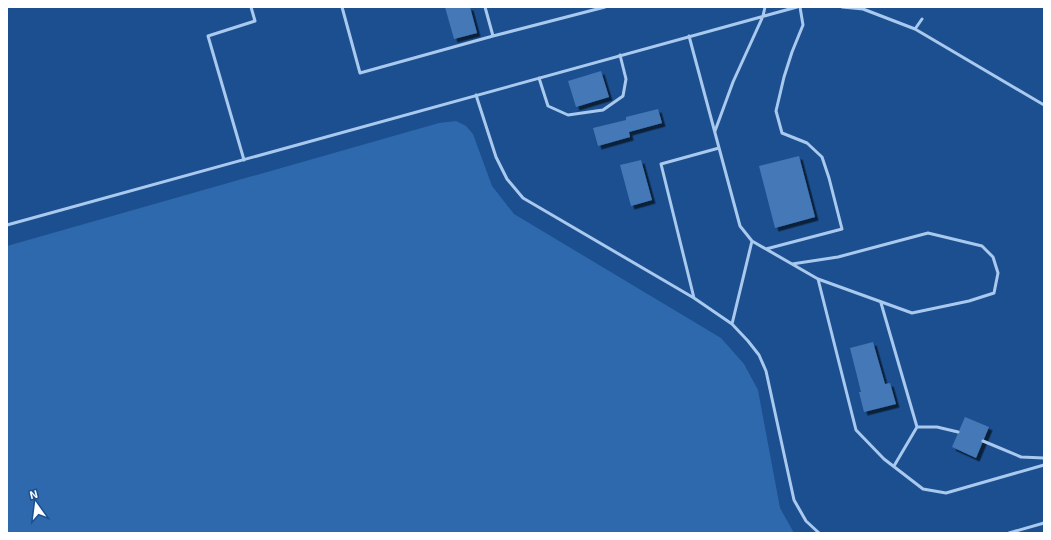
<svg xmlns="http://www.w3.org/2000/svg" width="1051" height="540" viewBox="0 0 1051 540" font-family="'Exo 2',sans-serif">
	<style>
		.grass { fill: #2e69ad }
		.building { fill: #4478b7; filter: url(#shadow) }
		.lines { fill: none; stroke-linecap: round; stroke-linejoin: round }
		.service { stroke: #a9c9ee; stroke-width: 3 }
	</style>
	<defs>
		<filter id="shadow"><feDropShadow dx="3.5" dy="3.5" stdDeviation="0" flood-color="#0009"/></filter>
	</defs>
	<rect width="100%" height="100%" fill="#1b4f8f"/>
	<path class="grass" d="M456 121 466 126 473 134 492 186 514 214 721 338 744 364 758 390 780 508 794 533H7V246L439 123Z"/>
	<path class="building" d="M445 7H470L477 33 454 39Z
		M601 71 609 97 576 107 568 81Z
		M658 109 662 123 629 132 630 137 598 146 593 128 626 120V117Z
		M799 156 815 217 775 228 759 166Z
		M641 160 652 200 631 206 620 165Z
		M873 342 885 384 890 383 896 404 864 412 859 392H861L850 348Z
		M965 417 989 427 976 458 952 447Z"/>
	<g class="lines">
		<path class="service" d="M342 7 360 73 493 36 605 7
			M485 7 493 36
			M842 7 863 9 915 29 1044 105
			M915 29 922 19
			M689 36 740 226 752 241 818 279 912 313 969 301 994 293 998 273 993 257 982 246 928 233 838 257 792 264
			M539 78 548 106 568 115 603 110 623 96 626 79 620 55
			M476 95 496 157 507 179 523 198 694 298 732 324 748 341 759 355 766 371 794 500 806 521 819 533
			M715 131 733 82 763 16 765 7
			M244 160 208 36 255 21 251 7
			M7 225 797 7
			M766 249 842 229 829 178 822 157 807 143 782 133 776 111 784 77 792 52 803 25 800 7
			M818 279 856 430 884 459 923 489 946 493 1044 465
			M694 298 661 164 719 148
			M881 303 917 427H937L958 432
			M732 324 752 241
			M983 441 1021 457 1044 458
			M894 466 917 427
			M1009 533 1044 523"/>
	</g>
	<rect width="1051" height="540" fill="none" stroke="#ffffff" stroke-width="16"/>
	<g transform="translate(36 504) rotate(346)" stroke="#1b4f8f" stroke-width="3" paint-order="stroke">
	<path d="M0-3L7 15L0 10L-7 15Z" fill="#ffffff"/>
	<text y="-6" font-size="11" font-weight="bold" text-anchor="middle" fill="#ffffff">N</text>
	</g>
</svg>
